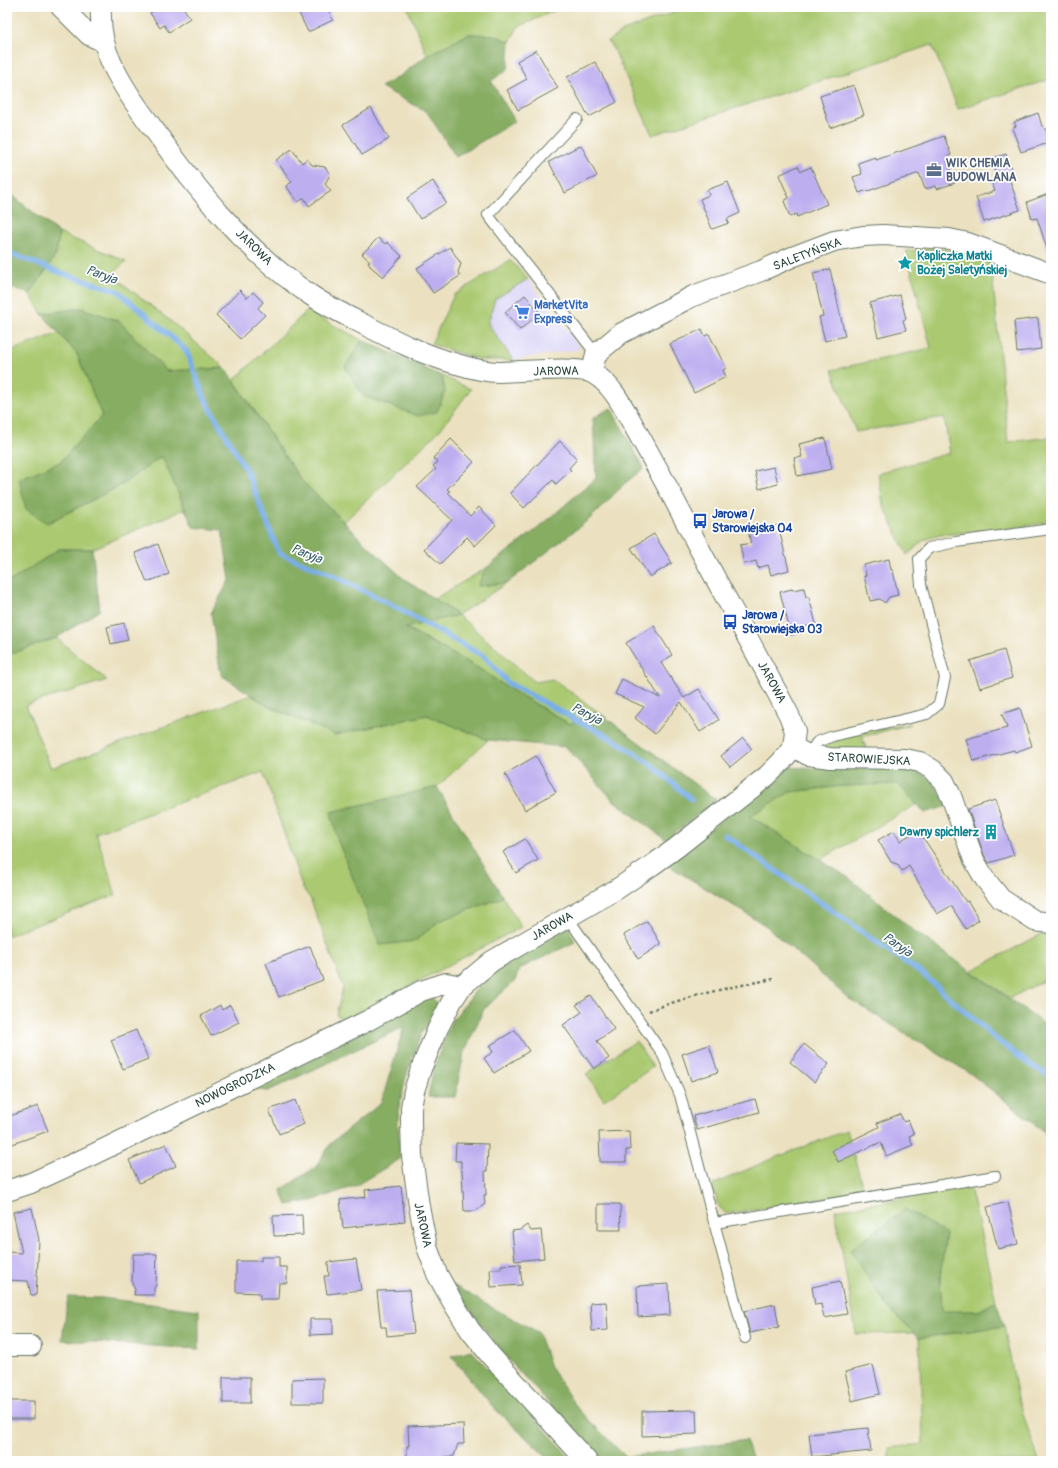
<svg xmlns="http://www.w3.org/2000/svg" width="1058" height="1468" viewBox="0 0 1058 1468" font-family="Pangolin,sans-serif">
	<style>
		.built { fill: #dbd6f7 }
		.green { fill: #aac971; stroke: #648352 }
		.forest { fill: #87ad63; stroke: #53754c }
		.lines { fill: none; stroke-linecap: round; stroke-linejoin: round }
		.stream { stroke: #79aee7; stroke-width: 5.5 }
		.building { fill: #bdaef0 }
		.lane-casing { stroke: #667665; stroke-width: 12 }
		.street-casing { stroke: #667665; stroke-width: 22 }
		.path { stroke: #667665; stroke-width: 2.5; stroke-dasharray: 3 3; stroke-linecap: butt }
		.lane { stroke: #fff; stroke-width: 10 }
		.street { stroke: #fff; stroke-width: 20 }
		.labels { text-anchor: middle; stroke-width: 3.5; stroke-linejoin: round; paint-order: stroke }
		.service-label { font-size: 12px; font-weight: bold; fill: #4e5e75; stroke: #fff; text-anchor: start }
		.street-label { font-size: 12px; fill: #1f3d34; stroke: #fff }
		.culture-label { font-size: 12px; font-weight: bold; fill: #0d838f; stroke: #fff; text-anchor: start }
		.shop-label { font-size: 12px; font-weight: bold; fill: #366cbe; stroke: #fff; text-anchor: start }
		.transit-label { font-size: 12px; font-weight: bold; fill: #164399; stroke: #fff; text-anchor: start }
		.water-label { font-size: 13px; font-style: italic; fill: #3a5f6a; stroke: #fff }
	</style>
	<rect width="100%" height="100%" fill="#fff"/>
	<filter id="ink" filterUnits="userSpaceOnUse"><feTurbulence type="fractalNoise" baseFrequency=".025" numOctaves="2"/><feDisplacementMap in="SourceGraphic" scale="8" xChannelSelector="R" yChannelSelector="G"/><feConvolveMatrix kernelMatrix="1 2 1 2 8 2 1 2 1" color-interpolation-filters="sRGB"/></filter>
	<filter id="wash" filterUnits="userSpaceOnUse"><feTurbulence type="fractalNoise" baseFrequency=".012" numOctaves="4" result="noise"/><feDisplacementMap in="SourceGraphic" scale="16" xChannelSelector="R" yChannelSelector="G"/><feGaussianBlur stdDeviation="0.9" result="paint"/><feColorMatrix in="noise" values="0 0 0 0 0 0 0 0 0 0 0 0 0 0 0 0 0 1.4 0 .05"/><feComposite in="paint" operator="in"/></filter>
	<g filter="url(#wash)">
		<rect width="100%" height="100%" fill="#ebe1c0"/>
		<path class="built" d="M528 279 581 349 513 360 488 323 495 299Z"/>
		<path class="green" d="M407 7H563L518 27 510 42 494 35 469 34 427 55Z
			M688 7H1051V79L958 109 932 45 652 135 615 52 608 41 623 31Z
			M59 233 126 261 112 275 173 323 225 368 166 371 119 321 81 308 42 314 30 294 56 255Z
			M935 248 991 261 1008 442 1051 437V522L1012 528 940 535 924 540 907 555 883 504 878 473 950 453 944 417 856 432 832 370 931 348 906 251Z
			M510 260 528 279 495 299 488 323 513 360H481L431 344 454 295Z
			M307 311 362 340 345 367 445 392 442 376 471 389 439 431 344 522 301 480 234 380Z
			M59 333 77 354 102 416 60 462 19 479 48 523 123 484 162 456 185 509 92 549H59L14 579 7 582V352Z
			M485 569 478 586 507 583 458 615 535 682 553 679 597 711 570 724 508 688 478 668 405 627 457 615 434 599Z
			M56 638 107 680 26 705 51 768 251 695 270 707 335 735 427 715 488 740 437 787 331 812 338 841 380 945 415 941 439 921 503 897 521 927 345 1020 336 1015 343 987 310 898 303 889 263 772 96 833 116 895 110 897 7 936V655Z
			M911 724 862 737 867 751 819 749C836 733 888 728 911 724Z
			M898 783 917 804 820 860 750 816 790 792 843 786Z
			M1051 929V977L1010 998 971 971Z
			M636 1041 653 1067 604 1100 586 1074Z
			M847 1130 864 1192 726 1214 719 1207 712 1185 762 1163Z
			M970 1187 996 1301 979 1311 942 1312 940 1278 945 1234 888 1308 915 1333 856 1334 835 1210Z
			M1004 1326 1019 1402 1039 1461H889V1448L923 1444 919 1338Z"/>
		<path class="forest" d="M469 34 494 35 510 42 508 69 491 81 515 121 456 157 427 112 381 87 400 76 427 55Z
			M7 191 59 233 56 255 30 294 7 287Z
			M81 308 119 321 166 371 225 368 301 480 366 544 403 578 458 615 405 628 478 668 508 688 569 724 597 711 716 800 666 840 613 800 566 747 488 740 427 715 335 735 270 707 221 675 211 613 230 579 222 530 193 527 162 456 123 484 47 523 26 509 19 479 60 462 102 416 77 354 42 314Z
			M362 340 442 376 445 392 437 412 418 416 363 396 345 367Z
			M611 408 644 468 624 484 592 517 507 583 478 586 485 569 541 526 596 478 593 418Z
			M59 549H92L100 610 56 638 7 655V582L14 579Z
			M788 767 818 769 909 767 931 779 948 806 925 813 898 784 843 786 790 792 750 816 849 878 909 927 1051 1029V1137L971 1074 848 998 765 925 666 864Z
			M437 787 503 897 439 921 415 941 380 945 338 841 331 812Z
			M568 927 575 942 519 969 515 981 484 1009 464 1053 455 1097H428L434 1067 451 1022 484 980 511 958Z
			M430 995 439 1006 421 1034 407 1073 398 1111 400 1159 355 1186 311 1201 287 1205 281 1190 316 1167 331 1143 381 1103 404 1027 268 1091 245 1089 302 1064Z
			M905 1209 946 1234 940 1278 942 1311H979L996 1301 1004 1326 919 1338 888 1308 850 1250Z
			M450 1283 489 1306 538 1332 550 1367 577 1408 626 1457 746 1440 753 1461H602L506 1357Z
			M68 1297 102 1298 199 1310V1349L62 1340Z
			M471 1350 574 1461H551L495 1409 451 1356Z"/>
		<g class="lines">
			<path class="stream" d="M7 252 61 273 118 291 186 350 205 399 247 472 279 553 326 572 390 604 485 657 508 683 616 741 653 766 691 799
				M725 835 925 976 996 1039 1029 1064 1051 1077"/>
		</g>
		<g id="blocks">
			<path class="building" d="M159 7H183L190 18 169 32 164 25 160 28 150 13Z
				M296 7H327L333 20 308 32Z
				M536 50 558 88 518 110 507 90 527 79 517 61Z
				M595 62 617 102 589 117 567 77Z
				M854 85 864 115 830 128 820 96Z
				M371 108 389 139 362 155 343 125Z
				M1038 113 1042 126 1046 130 1051 142 1021 152 1012 128 1016 126 1014 122Z
				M944 136 951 155 948 156 950 160 947 161 955 183 937 189 936 186 925 189 919 173 868 191V190L859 193 853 177 862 174 858 163 875 157 876 160Z
				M581 145 597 176 565 193 549 162Z
				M292 149 302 163 307 159 312 165 325 167 330 174 325 184 331 191 309 206 304 198 298 202 286 186 292 182 276 160Z
				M1006 154 1013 174 1008 175 1020 210 984 222 976 197 995 191 991 181 998 179 991 159Z
				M798 166 801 171 811 167 827 204 797 217 796 214 790 217 784 201 789 198 779 175Z
				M433 181 446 203 420 219 407 198Z
				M728 182 740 213 727 219 729 223 712 229 700 199 709 195 707 190Z
				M1051 193V251L1048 252 1037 218 1032 219 1027 202Z
				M378 238 385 244 387 242 402 256 383 277 370 266 368 262 370 261 362 254Z
				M450 247 461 264 458 272 460 276 433 293 417 268Z
				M830 269 845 336 825 341 819 317 823 316 813 273Z
				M240 290 247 298 253 292 263 302 258 308 265 315 240 339 216 315Z
				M525 295 540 313 520 330 505 312Z
				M900 295 906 319 903 320 906 330 878 337 870 303Z
				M1038 318 1041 349 1017 352 1014 321Z
				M702 329 705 336 709 334 726 368 723 370 726 377 694 393 670 344Z
				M825 438 832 469 797 476 794 458 802 457 799 444Z
				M451 439 474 462 447 489 450 491 448 492 470 516 479 507 496 525 475 546 467 537 440 564 424 549 452 520 417 487 436 469 433 466 438 462 433 458Z
				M560 441 577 459 569 468 571 470 556 484 553 480 524 508 510 493Z
				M774 467 778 484 759 489 755 471Z
				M772 525V527L778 525 789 570 771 575 768 565 758 568 756 561 744 564 740 545 751 543 748 531Z
				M654 534 672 563 650 577 631 548Z
				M158 544 169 574 147 582 135 553Z
				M889 559 891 570H893L898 595 889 597 885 603 880 599 870 601 864 576H866L864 565Z
				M804 588 806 597H809L816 624 804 627 805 632 791 635 780 592 792 589V590Z
				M124 623 128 640 111 644 107 627Z
				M654 626 672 655 661 663 684 698 699 689 719 720 700 732 681 702 655 734 635 718 644 707 615 694 622 679 660 698 626 643Z
				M1004 650 1012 678 980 688 970 661Z
				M1020 708 1032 746 1015 752 1014 750 973 761 966 739 1007 728 1002 714Z
				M743 738 752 749 730 767 721 756Z
				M536 756 556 792 525 810 505 774Z
				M995 800 1014 855 989 863 984 855 968 809Z
				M918 830 966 902 968 901 979 920 966 929 951 906 937 914 909 866 902 871 897 864 891 862 878 840 894 831 900 841Z
				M525 839 538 860 516 873 503 852Z
				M647 921 661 944 638 959 624 935Z
				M310 946 323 980 279 997 266 963Z
				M591 996 614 1029 597 1041 609 1058 594 1069 563 1025 582 1012 576 1005Z
				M220 1005 222 1010 230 1005 239 1022 211 1036 201 1016Z
				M136 1030 148 1059 123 1069 111 1040Z
				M515 1030 529 1051 494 1073 484 1058 493 1052 489 1046Z
				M804 1044 829 1064 814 1082 790 1062Z
				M709 1045 718 1072 691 1081 682 1054Z
				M755 1099 759 1112 697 1130 693 1116Z
				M295 1100 304 1124 279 1134 269 1110Z
				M38 1106 48 1131 7 1146V1117Z
				M900 1114 904 1122 908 1120 914 1134 909 1136 913 1145 886 1156 881 1142 838 1162 832 1150 879 1127 877 1123Z
				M629 1131 630 1150H626V1162H600L599 1132Z
				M456 1143 488 1144 487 1171H485L486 1195H484L485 1204 475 1211H464L462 1170H461V1161H455Z
				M166 1144 176 1166 139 1183 129 1160Z
				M401 1186 405 1221 343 1228 340 1200 366 1197 365 1190Z
				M1008 1202 1018 1244 998 1249 987 1207Z
				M598 1204H620L621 1230H598Z
				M32 1208 39 1240 36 1295H31L28 1281 7 1280V1252L22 1253 13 1212Z
				M302 1215 303 1235 274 1236 273 1216Z
				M527 1225 531 1231 541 1230 544 1258 515 1261 512 1231 520 1230Z
				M133 1254H157L156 1285 154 1288V1295H134L135 1289 132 1284Z
				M261 1257H279V1267H287V1283H279L278 1299H260V1293L236 1292V1261H261Z
				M356 1259 361 1290 327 1294 324 1276H329L328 1262Z
				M520 1264 522 1285 491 1287 490 1269H501V1265Z
				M840 1281 847 1314 824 1318 821 1304 815 1305 812 1287Z
				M669 1284 670 1315 638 1317 637 1286Z
				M409 1290 414 1333 387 1336 386 1327H381L377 1291Z
				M606 1302 608 1330 592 1331 590 1303Z
				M775 1304 779 1327 750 1333 744 1311Z
				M310 1319H333V1334L310 1335Z
				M873 1365 880 1394 852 1401 845 1372Z
				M223 1377H250V1403H223Z
				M323 1378V1403H292V1379Z
				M7 1401H34V1419H7Z
				M696 1410 697 1434 642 1436V1411Z
				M463 1424 464 1444H458L454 1456 444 1457V1461H407V1446H409L408 1426Z
				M868 1428 871 1451 812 1457 809 1434Z"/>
		</g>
	</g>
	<g filter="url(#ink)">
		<use href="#blocks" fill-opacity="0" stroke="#667665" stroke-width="1"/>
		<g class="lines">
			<defs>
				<path id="lane" d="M577 119 488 215 596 354
					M808 755 817 742 833 736 927 714 939 704 945 678 921 585 919 559 929 548 956 542 1051 529
					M568 918 662 1053 680 1095 745 1338
					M715 1223 995 1176"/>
				<path id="street" d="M61 7 89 35 104 42
					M101 7C100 27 103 46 112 64 123 88 139 110 155 131 199 193 249 254 312 296 327 306 343 314 359 322 390 338 423 355 457 364 470 368 485 372 499 372 518 372 580 365 594 374 613 385 624 409 635 428 657 467 678 506 698 546 728 602 759 658 789 715L795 731 793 747 783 760 767 776 676 848 651 866 617 889 492 961 462 986 452 1001 438 1028 421 1069 414 1091 411 1108V1123L412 1156 419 1206 427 1247 437 1274 455 1306 470 1330 491 1356 587 1461
					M592 372 596 354 620 334 693 296 761 271 792 257 834 241 863 236 883 235 949 239 968 243 1051 274
					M793 747 808 755 830 758 905 759 920 762 933 770 944 781 951 796 974 860 985 879 1001 899 1035 921 1051 923
					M7 1191 31 1183 90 1156 367 1021 421 991 446 983 462 986
					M7 1346H31"/>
			</defs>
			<use href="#lane" class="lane-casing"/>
			<use href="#street" class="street-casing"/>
			<path class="path" d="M649 1011C690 995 731 987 773 979"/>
			<use href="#lane" class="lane"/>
			<use href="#street" class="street"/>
		</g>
	</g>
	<defs>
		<symbol id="office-bare" viewBox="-9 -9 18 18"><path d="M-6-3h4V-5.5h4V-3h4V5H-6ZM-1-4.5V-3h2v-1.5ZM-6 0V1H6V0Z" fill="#5c6f8a" stroke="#fff" stroke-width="2.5" paint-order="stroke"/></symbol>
		<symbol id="sight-bare" viewBox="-9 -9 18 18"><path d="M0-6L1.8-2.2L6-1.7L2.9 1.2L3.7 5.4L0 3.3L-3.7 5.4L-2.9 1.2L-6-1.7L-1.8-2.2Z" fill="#0f9aa8" stroke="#fff" stroke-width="2.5" paint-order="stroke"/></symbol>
		<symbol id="supermarket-bare" viewBox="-9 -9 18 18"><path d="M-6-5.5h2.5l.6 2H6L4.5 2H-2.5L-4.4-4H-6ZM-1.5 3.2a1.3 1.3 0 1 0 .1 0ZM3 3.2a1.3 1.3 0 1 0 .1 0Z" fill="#3f7fe0" stroke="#fff" stroke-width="2.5" paint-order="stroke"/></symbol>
		<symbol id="bus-bare" viewBox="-9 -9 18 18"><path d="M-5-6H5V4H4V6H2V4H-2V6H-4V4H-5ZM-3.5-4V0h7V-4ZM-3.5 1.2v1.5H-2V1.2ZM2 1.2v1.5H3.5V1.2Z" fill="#1a4fb4" stroke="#fff" stroke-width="2.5" paint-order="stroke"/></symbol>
		<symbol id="building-bare" viewBox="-9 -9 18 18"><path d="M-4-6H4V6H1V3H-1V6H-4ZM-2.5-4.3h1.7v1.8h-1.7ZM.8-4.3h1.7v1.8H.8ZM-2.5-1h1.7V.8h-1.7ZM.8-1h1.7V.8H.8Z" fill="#0f9aa8" stroke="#fff" stroke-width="2.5" paint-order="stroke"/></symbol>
	</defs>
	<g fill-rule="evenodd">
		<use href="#office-bare" x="923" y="159" width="22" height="22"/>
		<use href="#sight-bare" x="894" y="252" width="22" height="22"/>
		<use href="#supermarket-bare" x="511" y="301" width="22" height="22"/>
		<use href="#bus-bare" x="689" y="510" width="22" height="22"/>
		<use href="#bus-bare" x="719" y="611" width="22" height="22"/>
		<use href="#building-bare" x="980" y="821" width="22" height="22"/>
	</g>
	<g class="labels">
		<g class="service-label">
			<text x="946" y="167">WIK CHEMIA<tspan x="946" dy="14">BUDOWLANA</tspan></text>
		</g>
		<g class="street-label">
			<text transform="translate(254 247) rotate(44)" y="4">JAROWA</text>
			<text transform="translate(807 254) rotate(-21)" y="4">SALETYŃSKA</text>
			<text transform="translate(556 371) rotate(-1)" y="4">JAROWA</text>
			<text transform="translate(772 682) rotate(61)" y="4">JAROWA</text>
			<text transform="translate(869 759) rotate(3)" y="4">STAROWIEJSKA</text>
			<text transform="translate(552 926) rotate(-30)" y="4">JAROWA</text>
			<text transform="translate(235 1085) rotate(-26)" y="4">NOWOGRODZKA</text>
			<text transform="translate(423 1225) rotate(78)" y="4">JAROWA</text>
		</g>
		<g class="culture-label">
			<text x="917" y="260">Kapliczka Matki<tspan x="917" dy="14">Bożej Saletyńskiej</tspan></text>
			<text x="979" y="836" text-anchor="end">Dawny spichlerz</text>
		</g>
		<g class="shop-label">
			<text x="534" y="309">MarketVita<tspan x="534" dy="14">Express</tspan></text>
		</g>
		<g class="transit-label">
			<text x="712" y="518">Jarowa /<tspan x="712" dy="14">Starowiejska 04</tspan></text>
			<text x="742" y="619">Jarowa /<tspan x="742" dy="14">Starowiejska 03</tspan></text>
		</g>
		<g class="water-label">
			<text transform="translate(102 274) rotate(20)" y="5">Paryja</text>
			<text transform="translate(307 553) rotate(22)" y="5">Paryja</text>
			<text transform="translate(587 713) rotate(28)" y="5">Paryja</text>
			<text transform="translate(898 944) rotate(35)" y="5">Paryja</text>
		</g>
	</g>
	<rect width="1058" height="1468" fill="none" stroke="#fff" stroke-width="24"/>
</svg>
